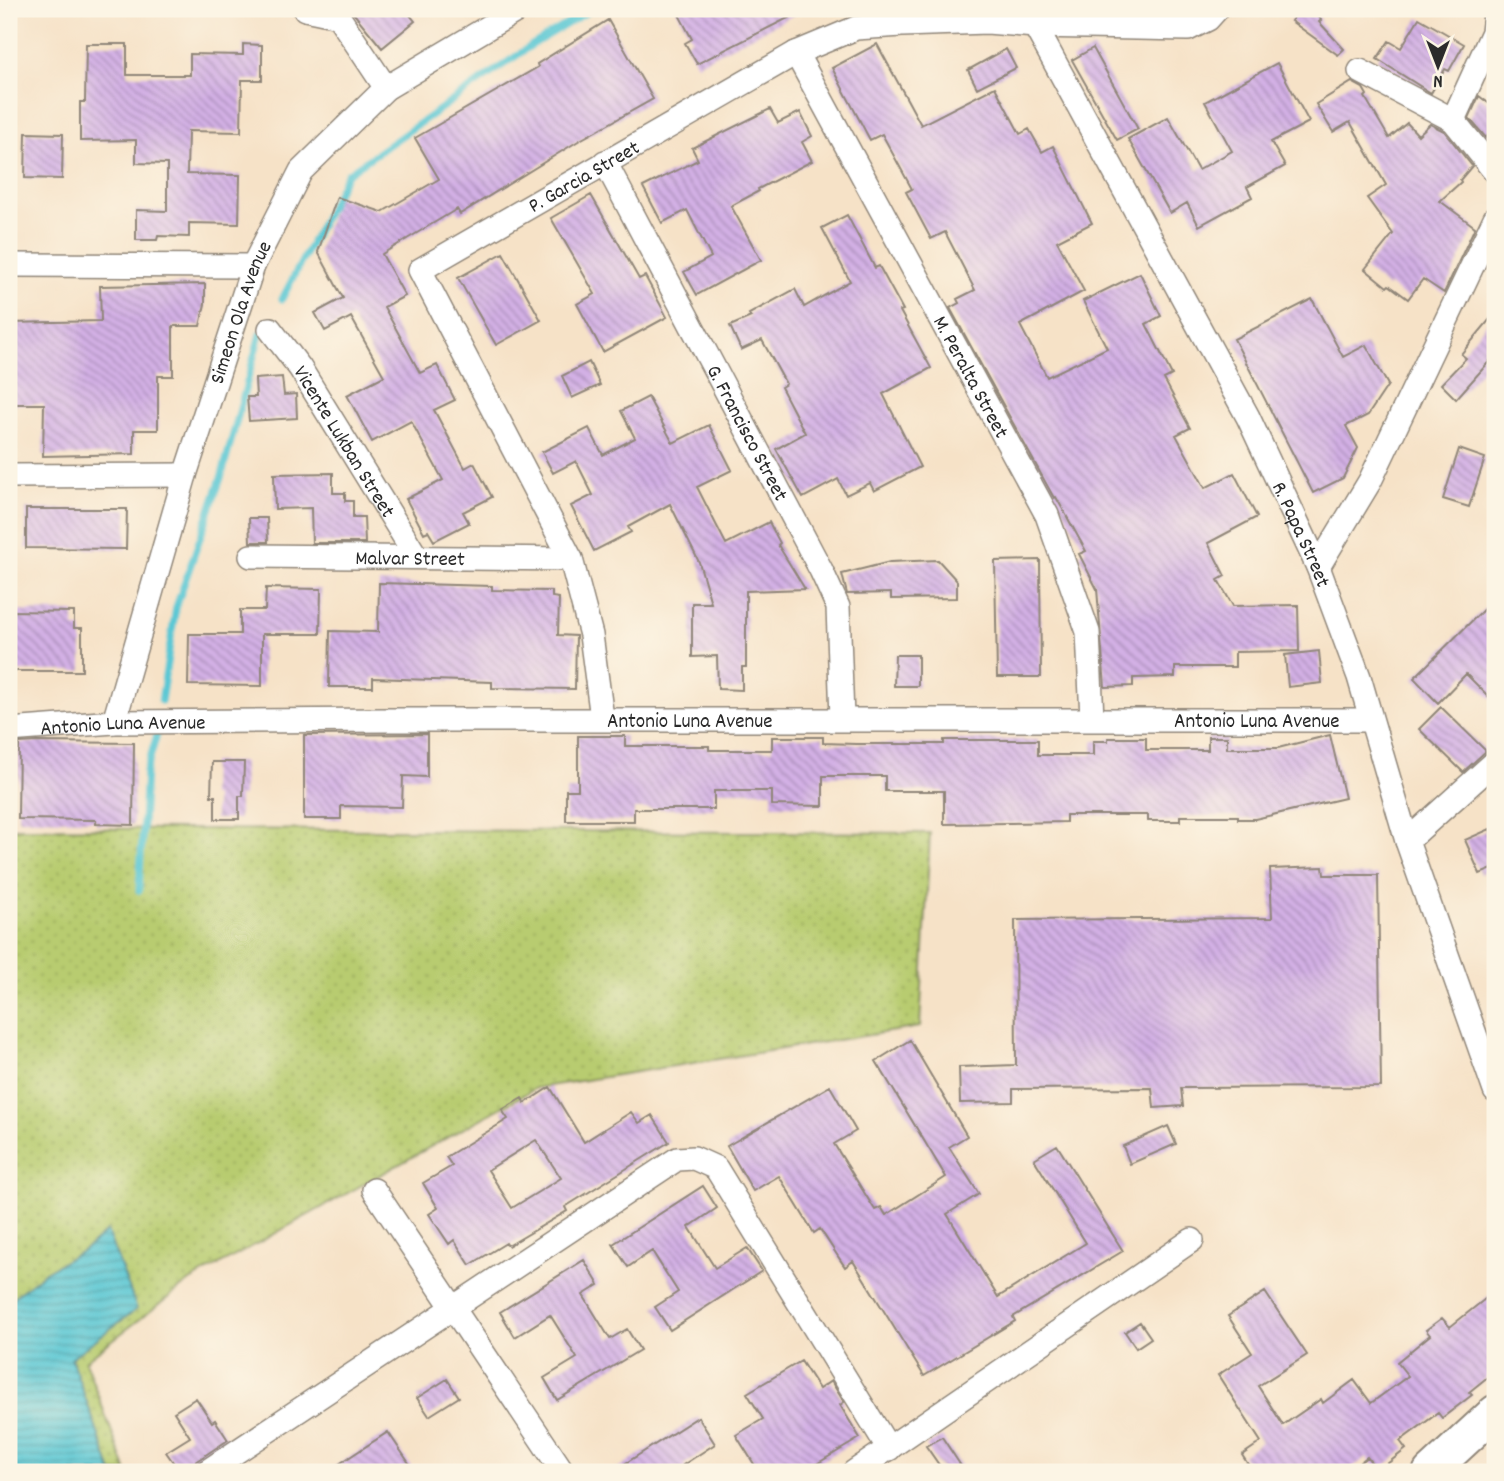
<svg xmlns="http://www.w3.org/2000/svg" width="1504" height="1481" viewBox="0 0 1504 1481" font-family="Dekko,sans-serif">
	<style>
		.grass { fill: url(#grass-dots); stroke: #727c4e; stroke-width: 2 }
		.water { fill: url(#water-rules); stroke: #447a80; stroke-width: 2 }
		.lines { fill: none; stroke-linecap: round; stroke-linejoin: round }
		.stream { stroke: #5cc8d4; stroke-width: 7 }
		.building { fill: url(#building-back-hatch); fill-rule: evenodd }
		.minor-casing { stroke: #908679; stroke-width: 26 }
		.secondary-casing { stroke: #908679; stroke-width: 37 }
		.minor { stroke: #fff; stroke-width: 23 }
		.secondary { stroke: #fff; stroke-width: 33 }
		.labels { text-anchor: middle; stroke-width: 6; stroke-linejoin: round; paint-order: stroke }
		.street-label { font-size: 21px; fill: #2b2b2b; stroke: #fcf5e5 }
	</style>
	<defs>
		<pattern id="grass-dots" width="8" height="8" patternUnits="userSpaceOnUse" patternTransform="scale(1.75)"><rect width="8" height="8" fill="#b8cc70"/><path d="M2 2h.1M6 6h.1" fill="none" stroke="#9eaf61" stroke-width="1.8" stroke-linecap="round"/></pattern>
		<pattern id="water-rules" width="6" height="5" patternUnits="userSpaceOnUse" patternTransform="scale(1.75)"><rect width="6" height="5" fill="#5cc8d4"/><path d="M0 2.5h6" fill="none" stroke="#4ca3ac"/></pattern>
		<pattern id="building-back-hatch" width="6" height="6" patternUnits="userSpaceOnUse" patternTransform="scale(1.75)"><rect width="6" height="6" fill="#d3b0e5"/><path d="M-1 5l2 2M0 0l6 6M5-1l2 2" fill="none" stroke="#ab8fba"/></pattern>
	</defs>
	<rect width="100%" height="100%" fill="#fcf5e5"/>
	<filter id="ink" filterUnits="userSpaceOnUse"><feTurbulence type="fractalNoise" baseFrequency=".0143" numOctaves="2"/><feDisplacementMap in="SourceGraphic" scale="14" xChannelSelector="R" yChannelSelector="G"/><feConvolveMatrix kernelMatrix="1 2 1 2 8 2 1 2 1" color-interpolation-filters="sRGB"/></filter>
	<filter id="wash" filterUnits="userSpaceOnUse"><feTurbulence type="fractalNoise" baseFrequency=".00686" numOctaves="4" result="noise"/><feDisplacementMap in="SourceGraphic" scale="28" xChannelSelector="R" yChannelSelector="G"/><feGaussianBlur stdDeviation="1.57" result="paint"/><feColorMatrix in="noise" values="0 0 0 0 0 0 0 0 0 0 0 0 0 0 0 0 0 1.4 0 .05"/><feComposite in="paint" operator="in"/></filter>
	<g filter="url(#wash)">
		<rect width="100%" height="100%" fill="#f6e2c7"/>
		<path class="grass" d="M9 828 930 833 920 1027 536 1088 190 1281 85 1361 127 1472H9Z"/>
		<path class="water" d="M107 1231 137 1309 71 1358 112 1472H9V1301L45 1272 87 1248Z"/>
		<g class="lines">
			<path class="stream" d="M282 299 347 174 532 45 592 9
				M161 701 176 607 222 475 260 334
				M139 891 146 771 159 728"/>
		</g>
		<g id="blocks">
			<path class="building" d="M350 9H405L415 21 382 48Z
				M676 9H806L697 64 685 43 692 39Z
				M1300 9H1314L1321 20 1319 22 1344 49 1338 55 1291 21Z
				M1419 18 1464 44 1449 71 1445 69 1431 93 1377 59 1389 41 1401 48Z
				M608 20 653 99 580 140 460 214 457 209 382 254 405 296 384 307 420 373 437 365 455 400 434 410 465 468 474 463 492 497 463 512 469 523 434 541 428 531 424 533 406 499 443 480 411 421 372 442 347 395 384 376 351 317 325 331 315 313 343 298 318 252 337 197 382 212 439 179 415 138 538 67 537 64Z
				M86 44H127V75H190V54L243 55V44L262 45V80H242L241 132 188 131 187 174 240 175 239 224 189 223V237L158 236 157 240H136V210L167 211V164L136 163V140L80 141V102H85Z
				M877 44 921 125 995 87 1020 134 1029 129 1042 152 1053 146 1092 223 1057 241 1084 291 1020 325 1047 377 1107 348 1083 301 1140 273 1161 316 1146 324 1172 375 1164 379 1190 428 1176 435 1205 488 1234 473 1257 517 1208 543 1225 576 1218 580 1233 606 1298 605 1299 651 1235 652V667H1175V677L1133 678V686L1105 687 1097 589 1079 554 1086 551 1056 497 1054 498 950 308 959 303 957 299 975 290 945 232 931 239 906 192 912 189 882 134 870 140 832 68Z
				M1093 48 1138 129 1117 140 1072 60Z
				M1006 49 1016 68 977 88 968 70Z
				M1277 63 1309 122 1271 142 1285 166 1247 187 1252 197 1199 226 1187 203 1170 213 1128 139 1168 117 1198 170 1232 151 1205 102Z
				M1352 82 1363 88 1367 95 1365 97 1389 138 1407 123 1418 135 1430 124 1444 131 1472 166 1460 180 1461 182 1440 201 1475 227 1444 293 1423 279 1408 299 1389 285 1387 287 1365 269 1393 234 1367 198 1386 185 1350 122 1333 132 1316 104Z
				M1479 96 1495 108V125L1486 138 1469 118Z
				M770 109 778 123 800 112 812 136 802 142 812 161 758 189 759 191 731 206 761 260 697 295 684 272 711 257 687 210 662 223 643 187 698 160 692 148Z
				M26 133 63 134 62 179 25 178Z
				M591 195 639 279 645 276 667 317 603 352 577 304 595 294 551 218Z
				M847 215 875 268 879 266 903 310 900 311 931 368 883 394 920 467 874 491 870 483 846 495 838 479 803 498 776 449 805 433 781 387 786 384 762 340 741 350 730 326 751 317 749 314 795 289 804 307 850 281 822 228Z
				M503 253 541 320 496 345 458 278Z
				M205 284V304L200 326H173V376H158V430H134V454L43 456 44 404H9V323L101 321 100 286Z
				M1312 299 1343 357 1366 345 1388 385 1368 415 1346 426 1358 448 1343 478 1313 493 1234 339Z
				M1495 313V355L1456 399 1441 384 1466 358 1461 354Z
				M589 362 600 385 572 398 562 376Z
				M282 377 284 395 296 394 297 418 249 421 247 397H256L255 379Z
				M648 397 673 443 709 425 732 470 697 487 726 544 769 522 780 543 778 545 805 589 746 591V667H742V690L718 689 717 656 692 657V603H711L699 562 670 504 628 527 631 532 594 551 571 506 593 495 576 461 553 473 542 452 589 428 603 455 635 438 621 411Z
				M1459 449 1485 458 1469 507 1443 499Z
				M333 473V493H345V501H353V517H364L365 543H312L311 508 275 509 274 474Z
				M26 509H127L126 549 26 548Z
				M249 518H267L268 542H250Z
				M938 560 957 581V598L891 599V593L847 594 842 574 890 562Z
				M1040 560 1041 677H997L995 561Z
				M379 583 492 586V590L552 591V597L559 598 558 635 576 636 575 689 492 688V682L373 678V687H329L330 631 378 632Z
				M266 588 321 589 320 634H262V686L188 685 189 634H240V610H265Z
				M1495 598V703L1466 674 1438 703 1414 678Z
				M9 611 74 612V628H82V671H9Z
				M1319 651 1322 683 1288 687 1285 655Z
				M895 655H918V686H894Z
				M1441 707 1486 751 1463 772 1419 729Z
				M427 734V777L403 776 402 807 341 806V819H304V735Z
				M1330 735 1345 798 1255 819H1238V816H1180V821H1148V815H1066V822L944 824V791H885V776H823V806L772 805V791H714V809H634V821H566V790H578V736H625V746H709V750H772V737H823V743L856 744H944V740H1038V755H1093V741H1108V738H1146V750H1208V737H1227V748H1278Z
				M37 742 134 743 133 825 96 824V820L18 819 19 743Z
				M212 762H244L243 796H239V819H215V796H211Z
				M1490 829 1495 840V868L1480 874 1465 840Z
				M1323 867 1324 875H1378L1381 1087 1181 1088 1183 1106 1154 1108 1152 1088 1013 1089V1102L960 1103 959 1067 1016 1065 1015 920 1272 918 1270 869Z
				M910 1040 967 1136 949 1147 979 1194 947 1214 998 1297 1086 1243 1034 1159 1057 1145 1123 1251 1013 1317 1015 1321 924 1376 853 1261 845 1267 820 1229 814 1233 779 1176 753 1191 727 1146 830 1086 856 1131 834 1144 875 1210 881 1207 886 1215 946 1177 876 1061Z
				M550 1087 584 1142 631 1112 639 1123 652 1115 669 1142 565 1207 567 1211 508 1246 506 1243 470 1265 454 1240 449 1244 429 1214 438 1208 423 1183 452 1166 446 1157 508 1119 502 1110 522 1098 525 1103ZM536 1140 561 1178 512 1208 488 1170Z
				M1168 1126 1176 1144 1130 1164 1123 1146Z
				M703 1186 717 1208 689 1227 715 1268 747 1248 762 1271 670 1330 655 1307 678 1292 652 1251 628 1267 613 1244Z
				M584 1260 599 1285 583 1295 610 1339 627 1329 640 1350 557 1400 544 1378 577 1358 550 1315 515 1337 500 1312Z
				M1495 1291V1371L1469 1392 1472 1395 1442 1418 1438 1413 1400 1441 1406 1449 1378 1471 1367 1457 1347 1472H1253L1242 1455 1261 1442 1218 1375 1252 1353 1228 1316 1265 1292 1307 1355 1258 1386 1283 1425 1321 1399 1323 1403 1354 1380 1371 1403 1408 1376 1397 1362 1430 1335 1426 1330 1442 1318 1450 1327Z
				M1140 1322 1151 1338 1136 1348 1125 1332Z
				M801 1361 819 1389 831 1381 844 1402 840 1405 860 1438 803 1472H759L736 1435 763 1419 747 1393Z
				M447 1379 459 1397 429 1416 417 1398Z
				M196 1398 212 1422 215 1420 228 1440 180 1472 166 1452 190 1437 174 1412Z
				M698 1417 715 1444 683 1465 688 1472H612Z
				M388 1432 415 1472H327Z
				M942 1437 965 1472H944L926 1446Z"/>
		</g>
	</g>
	<g filter="url(#ink)">
		<use href="#blocks" fill-opacity="0" stroke="#908679" stroke-width="2"/>
		<g class="lines">
			<defs>
				<g id="minor">
					<path d="M305 9 338 16 386 88"/>
					<path id="s1" d="M1030 9 1035 26 1248 417 1318 567 1359 677 1407 841 1495 1091"/>
					<path d="M1495 14 1493 32 1453 120 1495 172"/>
					<path id="s2" d="M796 53 1047 515 1088 632 1092 718"/>
					<path d="M1360 71 1453 120"/>
					<path id="s3" d="M605 162 821 570 838 607 842 718"/>
					<path d="M9 265 253 266"/>
					<path id="s4" d="M270 329 300 368 416 556"/>
					<path d="M9 476 185 475"/>
					<path id="s5" d="M251 556 571 559"/>
					<path d="M1318 567 1370 481 1495 218"/>
					<path id="s6" d="M602 718 591 635 571 559 420 270 796 53 856 28 902 25 987 22 1035 26 1188 29 1208 19 1217 9"/>
					<path id="s7" d="M114 722 185 475 253 266 301 171 386 88 519 9"/>
					<path id="s8" d="M9 730 114 722 388 720H1370"/>
					<path d="M1407 841 1495 762"/>
					<path d="M374 1190 563 1472"/>
					<path d="M206 1472 677 1159 694 1158 716 1168 889 1449"/>
					<path d="M854 1472 1192 1240"/>
				</g>
				<path id="secondary" d="M1430 1472 1495 1412"/>
			</defs>
			<use href="#minor" class="minor-casing"/>
			<use href="#secondary" class="secondary-casing"/>
			<use href="#minor" class="minor"/>
			<use href="#secondary" class="secondary"/>
		</g>
	</g>
	<g class="labels">
		<g class="street-label">
			<text dy="7" stroke="none"><textPath href="#s6" startOffset="677">P. Garcia Street</textPath></text>
			<text dy="7" stroke="none"><textPath href="#s7" startOffset="429">Simeon Ola Avenue</textPath></text>
			<text dy="7" stroke="none"><textPath href="#s2" startOffset="368">M. Peralta Street</textPath></text>
			<text dy="7" stroke="none"><textPath href="#s3" startOffset="306">G. Francisco Street</textPath></text>
			<text dy="7" stroke="none"><textPath href="#s4" startOffset="135">Vicente Lukban Street</textPath></text>
			<text dy="7" stroke="none"><textPath href="#s1" startOffset="592">R. Papa Street</textPath></text>
			<text dy="7" stroke="none"><textPath href="#s5" startOffset="159">Malvar Street</textPath></text>
			<text dy="7" stroke="none"><textPath href="#s8" startOffset="681">Antonio Luna Avenue</textPath></text>
			<text dy="7" stroke="none"><textPath href="#s8" startOffset="1248">Antonio Luna Avenue</textPath></text>
			<text dy="7" stroke="none"><textPath href="#s8" startOffset="114">Antonio Luna Avenue</textPath></text>
		</g>
	</g>
	<rect width="1504" height="1481" fill="none" stroke="#fcf5e5" stroke-width="35"/>
	<g transform="translate(1438 66) rotate(180)" stroke="#fcf5e5" stroke-width="5" paint-order="stroke">
	<path d="M0-5L12 26L0 18L-12 26Z" fill="#2b2b2b"/>
	<text y="-10" font-size="19" font-weight="bold" text-anchor="middle" fill="#2b2b2b">N</text>
	</g>
</svg>
